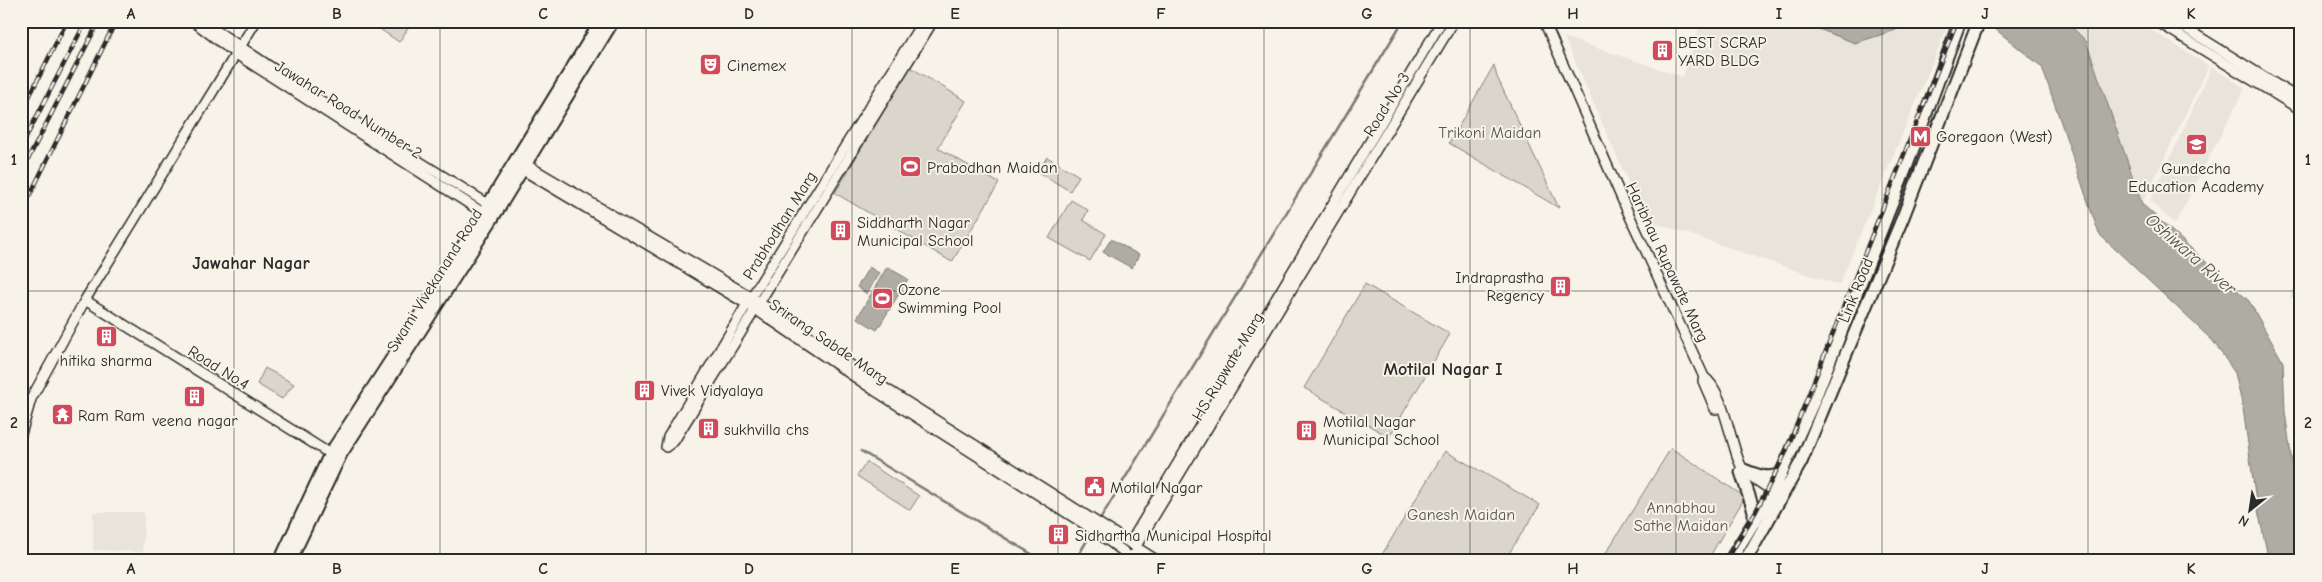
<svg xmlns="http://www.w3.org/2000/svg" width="2322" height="582" viewBox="0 0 2322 582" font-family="'Comic Neue',sans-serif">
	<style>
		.built { fill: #e8e4da }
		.green { fill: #dad6cc; stroke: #82807c }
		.water { fill: #afaca4; stroke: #7a7874 }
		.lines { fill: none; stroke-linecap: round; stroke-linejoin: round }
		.stream { stroke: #7a7874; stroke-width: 2.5 }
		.tertiary-casing { stroke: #2b2b2b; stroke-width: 12 }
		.primary-casing { stroke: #2b2b2b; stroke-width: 15 }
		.tertiary { stroke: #f7f3e8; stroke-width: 9 }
		.primary { stroke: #f7f3e8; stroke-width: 11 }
		.rail-casing { stroke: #2b2b2b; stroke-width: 4.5 }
		.rail { stroke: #f7f3e8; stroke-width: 2.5; stroke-dasharray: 8; stroke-linecap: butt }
		.grid { fill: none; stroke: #2b2b2b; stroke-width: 1; stroke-opacity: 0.55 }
		.labels { text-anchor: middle; stroke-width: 4; stroke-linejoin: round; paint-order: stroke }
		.poi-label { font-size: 16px; fill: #2b2b2b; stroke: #f7f3e8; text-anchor: start }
		.street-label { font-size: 16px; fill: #2b2b2b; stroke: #f7f3e8 }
		.park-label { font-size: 16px; fill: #575653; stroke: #f7f3e8 }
		.water-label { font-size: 18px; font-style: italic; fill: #53524f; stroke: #f7f3e8 }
		.neighbourhood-label { font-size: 18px; font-weight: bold; fill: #2b2b2b; stroke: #f7f3e8 }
		.neatline { fill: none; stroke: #2b2b2b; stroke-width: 2 }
		.grid-label { font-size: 16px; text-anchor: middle; font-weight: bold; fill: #2b2b2b }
	</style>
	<rect width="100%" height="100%" fill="#f7f3e8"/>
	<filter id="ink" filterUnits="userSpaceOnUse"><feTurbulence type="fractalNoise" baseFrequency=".02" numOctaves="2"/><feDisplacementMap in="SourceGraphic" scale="10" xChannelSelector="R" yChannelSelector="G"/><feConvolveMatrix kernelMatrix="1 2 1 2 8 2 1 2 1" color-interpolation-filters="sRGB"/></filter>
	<g filter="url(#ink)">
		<path class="built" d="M1702 21H1795L1855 43 1896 30 1905 21H1950L1839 285 1650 221 1630 186 1564 37 1683 77Z
			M2068 21H2137L2209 66 2142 204 2086 41Z
			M2212 67 2245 88 2175 224 2150 201Z
			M2301 270V303L2290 297Z
			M93 512H144L143 552 93 550Z"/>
		<path class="green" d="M368 21H413L399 42Z
			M1494 65 1497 77 1559 208 1449 143Z
			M910 67 966 101 938 148 999 183 952 262 835 193Z
			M1047 157 1079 176 1070 191 1038 172Z
			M1071 200 1088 210 1083 220 1106 234 1090 261 1049 238Z
			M1365 284 1450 334 1389 437 1304 388Z
			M265 368 294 384 282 399 257 384Z
			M1671 448 1745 497 1707 561H1601Z
			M1445 451 1540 505 1504 561H1378Z
			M867 462 919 496 910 510 857 476Z"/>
		<path class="water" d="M1798 21H1905L1896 30 1855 43Z
			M1979 21H2066L2086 41 2142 204 2249 301 2283 362 2285 412 2301 527V561H2269L2256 501 2243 408 2235 373 2213 341 2099 234 2042 67 1994 28Z
			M1111 239 1139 255 1132 268 1103 252Z
			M869 267 879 273 867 294 857 287Z
			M887 267 908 279 877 330 857 318Z"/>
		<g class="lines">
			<path class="stream" d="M861 451 1043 561
				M1099 521 1403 21
				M1075 561 1092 532"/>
			<defs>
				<path id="tertiary" d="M193 21 236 54 488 216
					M202 21 320 100 493 207
					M1544 21 1626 208 1704 377C1723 389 1731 445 1741 466 1745 474 1769 489 1778 494
					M2156 21 2301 110
					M2174 21 2301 100
					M520 161 751 297 880 385 1158 561
					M518 167 755 309 877 392 1089 527 1123 551 1127 556 1135 555 1137 548
					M85 300 335 457
					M1704 377 1703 381 1715 409
					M21 434 31 399 85 300 256 21
					M666 447 674 441 933 21
					M666 447 668 437 747 304 923 21
					M1130 543 1442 21
					M1136 546 1454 21"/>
				<path id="primary" d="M1744 470C1756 475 1769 480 1781 474
					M1741 472 1754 511V521
					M280 561 330 454 433 295 601 21
					M290 561 341 454 492 219 613 21
					M1730 561 1773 491 1813 403 1907 165 1960 21
					M1745 561 1801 462 1903 217 1979 21"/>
			</defs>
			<use href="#tertiary" class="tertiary-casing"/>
			<use href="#primary" class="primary-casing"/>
			<use href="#tertiary" class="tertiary"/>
			<use href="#primary" class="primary"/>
			<defs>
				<path id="rail" d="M21 113 67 21
					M21 147 86 21
					M21 173 99 21
					M21 213 116 21
					M1726 561 1756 511 1785 454 1957 21"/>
			</defs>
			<use href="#rail" class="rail-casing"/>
			<use href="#rail" class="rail"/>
		</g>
	</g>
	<path class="grid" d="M234 21V561M440 21V561M646 21V561M852 21V561M1058 21V561M1264 21V561M1470 21V561M1676 21V561M1882 21V561M2088 21V561M21 291H2301"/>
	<defs>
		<symbol id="building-square" viewBox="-11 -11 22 22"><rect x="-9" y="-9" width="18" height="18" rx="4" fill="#d1495b" stroke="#f7f3e8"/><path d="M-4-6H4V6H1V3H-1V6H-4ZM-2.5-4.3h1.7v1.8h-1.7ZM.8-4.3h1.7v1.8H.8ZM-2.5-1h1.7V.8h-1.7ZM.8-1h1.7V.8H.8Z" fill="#fff"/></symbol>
		<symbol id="theatre-square" viewBox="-11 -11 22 22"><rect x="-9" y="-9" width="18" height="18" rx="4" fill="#d1495b" stroke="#f7f3e8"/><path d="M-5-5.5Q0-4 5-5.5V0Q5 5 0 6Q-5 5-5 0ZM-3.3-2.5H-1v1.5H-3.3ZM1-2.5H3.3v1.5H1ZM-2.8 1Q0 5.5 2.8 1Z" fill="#fff"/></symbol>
		<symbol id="metro-square" viewBox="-11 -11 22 22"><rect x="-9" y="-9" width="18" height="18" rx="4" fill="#d1495b" stroke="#f7f3e8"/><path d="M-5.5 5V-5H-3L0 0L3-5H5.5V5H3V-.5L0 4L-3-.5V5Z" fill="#fff"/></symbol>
		<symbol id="school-square" viewBox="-11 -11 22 22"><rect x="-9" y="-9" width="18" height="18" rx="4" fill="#d1495b" stroke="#f7f3e8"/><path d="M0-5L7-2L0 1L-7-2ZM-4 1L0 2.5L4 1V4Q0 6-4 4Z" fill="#fff"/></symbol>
		<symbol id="stadium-square" viewBox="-11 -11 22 22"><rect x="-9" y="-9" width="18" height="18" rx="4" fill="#d1495b" stroke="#f7f3e8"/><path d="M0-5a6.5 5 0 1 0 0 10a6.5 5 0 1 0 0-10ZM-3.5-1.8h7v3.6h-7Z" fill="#fff"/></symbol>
		<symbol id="temple-square" viewBox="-11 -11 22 22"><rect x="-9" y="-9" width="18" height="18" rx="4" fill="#d1495b" stroke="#f7f3e8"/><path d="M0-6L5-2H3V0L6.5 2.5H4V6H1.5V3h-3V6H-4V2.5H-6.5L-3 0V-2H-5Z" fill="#fff"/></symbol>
		<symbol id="civic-square" viewBox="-11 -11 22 22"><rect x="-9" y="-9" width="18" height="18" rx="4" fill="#d1495b" stroke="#f7f3e8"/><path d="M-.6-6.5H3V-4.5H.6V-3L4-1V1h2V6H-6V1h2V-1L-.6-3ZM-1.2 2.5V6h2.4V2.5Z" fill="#fff"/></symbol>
	</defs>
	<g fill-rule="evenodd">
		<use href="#building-square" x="1650" y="38" width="25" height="25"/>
		<use href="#theatre-square" x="698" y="52" width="25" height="25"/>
		<use href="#metro-square" x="1908" y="124" width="25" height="25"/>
		<use href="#school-square" x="2184" y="132" width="25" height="25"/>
		<use href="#stadium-square" x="898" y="154" width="25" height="25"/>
		<use href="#building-square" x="828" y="218" width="25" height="25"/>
		<use href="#building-square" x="1548" y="274" width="25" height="25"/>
		<use href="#stadium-square" x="870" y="286" width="25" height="25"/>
		<use href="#building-square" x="94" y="324" width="25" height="25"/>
		<use href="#building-square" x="632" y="378" width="25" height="25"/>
		<use href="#building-square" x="182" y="384" width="25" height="25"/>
		<use href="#temple-square" x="50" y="402" width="25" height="25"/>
		<use href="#building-square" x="696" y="416" width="25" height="25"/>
		<use href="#building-square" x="1294" y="418" width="25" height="25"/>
		<use href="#civic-square" x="1082" y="474" width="25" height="25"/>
		<use href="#building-square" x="1046" y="522" width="25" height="25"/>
	</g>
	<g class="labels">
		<g class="poi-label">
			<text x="1678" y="48">BEST SCRAP<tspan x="1678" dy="18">YARD BLDG</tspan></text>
			<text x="727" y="71">Cinemex</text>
			<text x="1936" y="142">Goregaon (West)</text>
			<text x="927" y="173">Prabodhan Maidan</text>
			<text x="2196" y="174" text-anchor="middle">Gundecha<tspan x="2196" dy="18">Education Academy</tspan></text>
			<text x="857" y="228">Siddharth Nagar<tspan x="857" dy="18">Municipal School</tspan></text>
			<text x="1544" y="283" text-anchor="end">Indraprastha<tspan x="1544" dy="18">Regency</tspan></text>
			<text x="898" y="295">Ozone<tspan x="898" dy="18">Swimming Pool</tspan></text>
			<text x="106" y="366" text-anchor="middle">hitika sharma</text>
			<text x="661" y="396">Vivek Vidyalaya</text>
			<text x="78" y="421">Ram Ram</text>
			<text x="195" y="426" text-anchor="middle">veena nagar</text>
			<text x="1323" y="427">Motilal Nagar<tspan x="1323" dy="18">Municipal School</tspan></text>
			<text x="724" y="435">sukhvilla chs</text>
			<text x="1110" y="493">Motilal Nagar</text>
			<text x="1075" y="541">Sidhartha Municipal Hospital</text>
		</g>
		<g class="street-label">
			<text transform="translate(1386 104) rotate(-58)" y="6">Road No 3</text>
			<text transform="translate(349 109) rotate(32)" y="6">Jawahar Road Number 2</text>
			<text transform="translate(779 225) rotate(-58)" y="6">Prabhodhan Marg</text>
			<text transform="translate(1668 262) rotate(65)" y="6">Haribhau Rupawate Marg</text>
			<text transform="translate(434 280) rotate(-58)" y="6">Swami Vivekanand Road</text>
			<text transform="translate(1855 290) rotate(-68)" y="6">Link Road</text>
			<text transform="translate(829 341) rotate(34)" y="6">Srirang Sabde Marg</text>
			<text transform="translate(1227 366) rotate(-59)" y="6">HS Rupwate Marg</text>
			<text transform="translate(219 367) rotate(32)" y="6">Road No.4</text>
		</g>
		<g class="park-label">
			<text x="1490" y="138">Trikoni Maidan</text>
			<text x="1681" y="513">Annabhau<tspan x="1681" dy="18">Sathe Maidan</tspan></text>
			<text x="1461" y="520">Ganesh Maidan</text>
		</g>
		<g class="water-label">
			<text transform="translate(2191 254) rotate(41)" y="6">Oshiwara River</text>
		</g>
		<g class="neighbourhood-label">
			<text x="251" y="269">Jawahar Nagar</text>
			<text x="1443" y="375">Motilal Nagar I</text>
		</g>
	</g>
	<rect width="2322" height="582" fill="none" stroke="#f7f3e8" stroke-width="55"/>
	<g transform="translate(2250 510) rotate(210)" stroke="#f7f3e8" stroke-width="4" paint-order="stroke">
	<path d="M0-4L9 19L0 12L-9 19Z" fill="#2b2b2b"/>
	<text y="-8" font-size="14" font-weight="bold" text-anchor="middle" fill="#2b2b2b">N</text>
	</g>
	<rect x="28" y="28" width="2266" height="526" class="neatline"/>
	<g class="grid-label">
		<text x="131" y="19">A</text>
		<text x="337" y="19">B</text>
		<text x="543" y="19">C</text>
		<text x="749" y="19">D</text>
		<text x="955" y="19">E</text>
		<text x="1161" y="19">F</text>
		<text x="1367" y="19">G</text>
		<text x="1573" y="19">H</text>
		<text x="1779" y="19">I</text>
		<text x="1985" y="19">J</text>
		<text x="2191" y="19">K</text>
		<text x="14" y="165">1</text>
		<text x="2308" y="165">1</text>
		<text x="14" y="428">2</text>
		<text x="2308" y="428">2</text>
		<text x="131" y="574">A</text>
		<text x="337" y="574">B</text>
		<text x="543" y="574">C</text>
		<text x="749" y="574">D</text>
		<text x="955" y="574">E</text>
		<text x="1161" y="574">F</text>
		<text x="1367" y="574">G</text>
		<text x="1573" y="574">H</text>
		<text x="1779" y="574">I</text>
		<text x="1985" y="574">J</text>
		<text x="2191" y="574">K</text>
	</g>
</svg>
